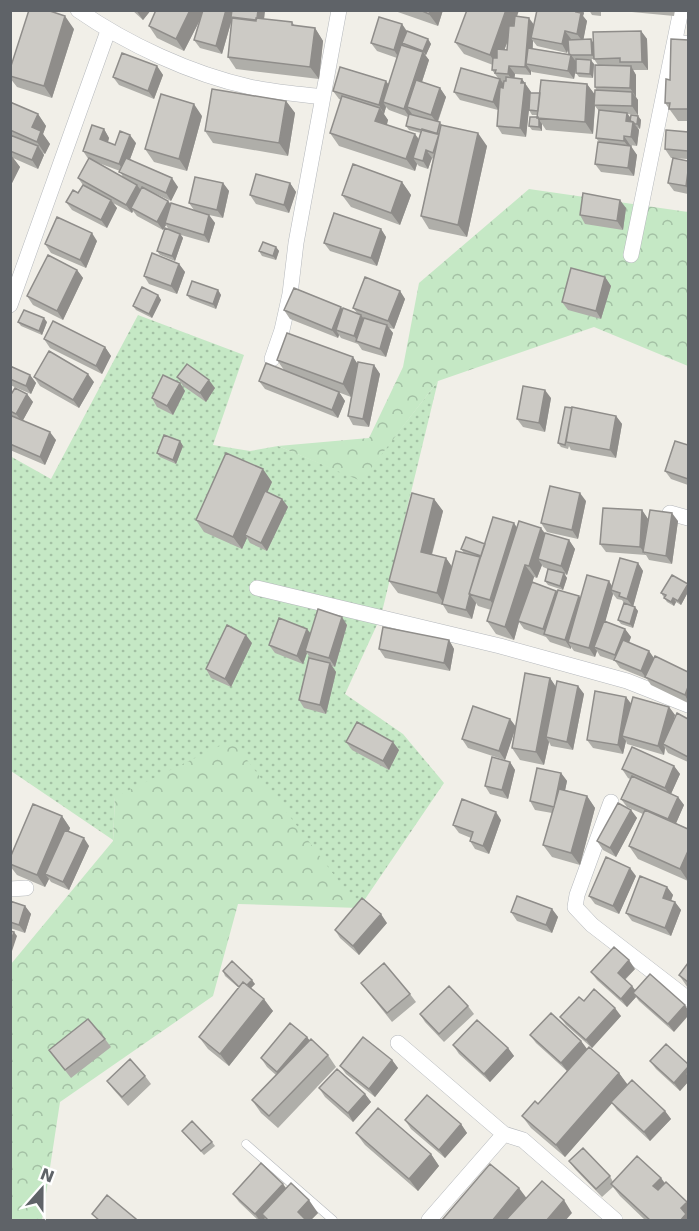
<svg xmlns="http://www.w3.org/2000/svg" width="699" height="1231" viewBox="0 0 699 1231" font-family="'DejaVu Sans',sans-serif">
	<style>
		.grass { fill: url(#grass-dots) }
		.forest { fill: url(#forest-crowns) }
		.lines { fill: none; stroke-linecap: round; stroke-linejoin: round }
		.service-casing { stroke: #b5b8bc; stroke-width: 9 }
		.minor-casing { stroke: #b5b8bc; stroke-width: 16 }
		.service { stroke: #fff; stroke-width: 8 }
		.minor { stroke: #fff; stroke-width: 15 }
		.wall { fill: #afaea9; fill-rule: evenodd }
		.shaded-wall { fill: #8f8d8a }
		.building { fill: #cccac5; stroke: #8f8d8a; stroke-width: 1.5 }
	</style>
	<defs>
		<pattern id="grass-dots" width="8" height="8" patternUnits="userSpaceOnUse" patternTransform="scale(1.5)"><rect width="8" height="8" fill="#c5e8c5"/><path d="M2 2h.1M6 6h.1" fill="none" stroke="#a3c0a4" stroke-width="1.8" stroke-linecap="round"/></pattern>
		<pattern id="forest-crowns" width="20" height="18" patternUnits="userSpaceOnUse" patternTransform="scale(1.5)"><rect width="20" height="18" fill="#c5e8c5"/><path d="M2 6a3 3 0 1 1 6 0M12 15a3 3 0 1 1 6 0" fill="none" stroke="#a3c0a4"/></pattern>
	</defs>
	<rect width="100%" height="100%" fill="#f1efe8"/>
	<path class="grass" d="M138 315 244 355 213 445 250 451 278 446 361 480 438 381 381 616 345 694 403 734 444 783 359 908 115 797 113 840 11 771 10 456 51 479Z"/>
	<path class="forest" d="M529 189 688 212V366L594 327 438 381 361 481 278 446 369 438 403 367 419 283Z
		M232 740 359 908 238 904 213 996 60 1102 42 1220H11V964L113 841 115 797Z"/>
	<g class="lines">
		<defs>
			<path id="service" d="M676 39 688 40
				M246 1144 333 1220"/>
			<path id="minor" d="M78 10C127 44 191 74 250 87 274 92 299 94 323 97
				M631 255 681 10
				M10 305 108 31
				M272 359 282 330 290 294 296 243 339 10
				M670 513 688 518
				M257 588 500 646 627 681 688 705
				M611 802 577 895 575 907 592 925 688 999
				M10 889 26 888
				M398 1043 504 1134 523 1140 615 1220
				M429 1220 504 1134"/>
		</defs>
		<use href="#service" class="service-casing"/>
		<use href="#minor" class="minor-casing"/>
		<use href="#service" class="service"/>
		<use href="#minor" class="minor"/>
	</g>
	<path class="wall" d="M132 10H151L143 20Z
		M232 10H265L264 19 292 22 295 26 315 28 323 41 319 79 236 69 228 57 232 19 222 54 200 48 194 40 200 20 184 51 157 38 149 26 232 12Z
		M392 10H443L438 26Z
		M519 10 517 17 534 25 537 10H582L584 13 583 16 587 21 583 40 591 39 593 43 641 31 647 39 648 70H633L636 75V97L638 100V115L627 114 630 118 638 116 641 120 640 129 638 128 639 130 637 146 630 145V146L637 155 634 176 601 172 595 164 599 142 596 138 599 111 595 106 593 134 546 130 542 124V131L532 130 529 126 538 117V115H532L529 110V107L526 137 502 134 497 126 498 110 460 100 454 92 498 78 492 70 493 65 464 54 455 42ZM508 41 507 50H505V48ZM533 41 537 46 567 53 569 48V54L533 49ZM586 59H594L598 65 595 87 597 91 594 94 587 84 540 93H530L531 92 522 79 514 78 515 74 531 75V71L532 72 574 79 576 68V73L579 77 593 78 594 64Z
		M589 10H601V16L592 15Z
		M611 10H675L674 16Z
		M402 24 407 31 428 39 431 44 426 55H425L429 60 422 82 440 88 446 97 438 122H440L442 125 487 146 467 237 429 229 421 216 433 159 432 158 428 169 419 166 417 164 415 171 339 146 330 133 341 100 339 99 333 91 386 81 389 85 397 58 377 51 371 43ZM386 107 389 110 408 117 406 126 409 130 421 133 419 140 387 125 388 120 383 113 384 114Z
		M74 29 52 98 17 87 10 78V69Z
		M688 40V121H678L665 103 670 80Z
		M157 66 163 75 154 99 119 85 113 77Z
		M286 101 295 113 288 156 213 143 205 131Z
		M10 102 38 114 46 126 43 134 50 144 45 154 43 153 44 155 38 169 13 158 20 167 10 187Z
		M202 116 187 171 154 162 145 149Z
		M104 129 109 138 108 142 115 145 136 143 130 159 178 187 171 201 154 193 168 201 171 204 194 210 189 203 223 183 229 191 223 218 209 215 215 223 209 243 181 235 183 238 175 261 160 255 157 251 169 230 166 225 163 230 137 216 133 211 132 213 113 203 117 208 107 228 72 210 66 202 78 193 83 185 78 178 89 160 83 151ZM96 162 120 171 123 177Z
		M688 132V159L671 158 665 149Z
		M688 161V194L674 191 668 183Z
		M402 182 411 195 400 225 351 207 342 195Z
		M290 183 296 192 289 213 256 204 250 195Z
		M626 208 623 230 585 224 580 215Z
		M381 229 386 237 377 266 330 251 324 243Z
		M97 241 86 268 51 253 45 244Z
		M276 247 279 251 276 260 262 256 259 251Z
		M179 264 185 272 177 294 149 284 144 276Z
		M77 270 83 278 63 320 33 305 27 296Z
		M605 277 611 286 601 319 568 310 562 302Z
		M218 290 221 295 216 309 190 299 187 295Z
		M400 291 405 299 394 329 389 328 393 333 386 357 362 350 358 344 341 338 339 335 338 338 290 319 284 310 343 309 357 313 353 308Z
		M158 295 161 300 152 318 136 310 133 306Z
		M18 322H47L42 335 21 326Z
		M44 339 105 347 111 356 102 374 50 348Z
		M353 357 358 365H374L380 374 369 427 353 425 348 416 351 397 330 389 339 392 345 401 338 418 265 389 259 381 284 370 277 360Z
		M10 366 30 375 36 383 31 394 10 385Z
		M34 377 94 382 79 408 40 386Z
		M177 377 215 388 206 402 183 386Z
		M180 383 185 391 173 415 157 407 152 398Z
		M27 394 33 402 23 420 56 440 45 465 10 450V419L12 416H10V396Z
		M551 398 545 432 523 427 517 419Z
		M572 408 616 416 622 424 616 458 571 450 569 446 568 449 561 447 558 443Z
		M180 441 183 446 176 464 160 457 157 453Z
		M688 445V485L671 479 665 471Z
		M272 482 267 492 282 499 288 507 267 551 250 543 247 538 242 549 204 532 196 520Z
		M434 499 443 511 432 555 446 558 452 567 464 553 461 549 485 544 517 528 569 540 575 549 567 575 564 574 567 578 563 590 548 585 545 581 548 569 543 567 542 565 537 578 534 577 532 583 556 591 557 592 580 598 609 581 612 586 638 563 643 571 633 606 638 611 633 628 621 624 618 620 624 603 622 600 617 599 613 594 605 621 625 629 631 637 629 643 649 651 654 658 688 672V703L651 685 647 679 620 668 615 661 600 656 597 651 595 657 574 651 571 647V649L550 642 546 637 524 629 519 622 514 640 496 634 487 621 491 610 478 606 476 603 472 619 448 613 443 605 398 593 389 581Z
		M586 501 578 539 547 532 541 523Z
		M642 510 648 519 678 521 672 564 649 560 646 555 606 552 600 544Z
		M688 586V592L681 605 676 602 674 606 667 602 661 593Z
		M347 625 335 667 332 666 336 672 326 714 304 708 299 700 310 658 307 653 303 664 275 653 269 645 307 629 311 634Z
		M449 640 454 649 450 671 385 658 379 649Z
		M252 643 231 687 211 678 206 669Z
		M550 678 556 687 578 686 584 694 573 750 551 746 549 742 544 765 520 760 512 748 515 729 505 760 468 748 462 739 510 719 516 727Z
		M626 697 631 704 669 707 675 715 672 724 688 719V762L668 753 665 748 664 755 627 744 626 741 623 754 593 748 587 740Z
		M346 742 399 750 389 770 352 750Z
		M510 762 515 770 508 799 490 794 485 786Z
		M674 766 680 774 671 794 678 797 684 805 676 823 688 829V881L638 859 629 846 643 814 627 807 621 799 630 779 628 778 622 769Z
		M561 773 567 781 565 790 587 796 595 808 580 865 552 857 543 845 552 813 535 810 530 801Z
		M631 810 637 818 616 857 603 850 597 841Z
		M62 816 70 828 69 831 89 846 69 890 51 882 49 879 45 887 17 875 10 866V858Z
		M501 820 489 854 475 849 470 841 471 838 459 833 453 825Z
		M636 876 619 914 595 904 589 896Z
		M667 887 673 895 671 901 675 902 681 910 671 936 632 921 626 913Z
		M10 901 25 906 31 914 25 933 10 928Z
		M552 909 558 917 552 933 517 921 511 912Z
		M387 923 359 955 340 938 335 930Z
		M688 963V988L679 975Z
		M635 969 625 980 632 986 635 990 650 974 674 1032 639 1001 636 997 627 1007 597 980 591 972Z
		M223 971 255 984 251 988 273 1011 229 1066 208 1049 199 1037 239 988 225 976Z
		M361 983 410 994 416 1002 392 1022Z
		M584 1001 621 1016 592 1048 566 1025 560 1017Z
		M468 1006 474 1014 444 1042 425 1022 420 1014Z
		M530 1035 581 1041 587 1049 619 1073 627 1085 665 1111 671 1119 650 1141 617 1110 612 1103 565 1157 531 1128 522 1116 538 1104 567 1071 536 1043Z
		M307 1037 309 1040 328 1055 336 1067 278 1128 261 1113 252 1100 276 1075 267 1067 261 1058Z
		M105 1039 111 1047 71 1078 49 1050Z
		M453 1045 508 1048 514 1056 490 1082 459 1054Z
		M392 1060 398 1068 375 1097 346 1074 340 1066Z
		M650 1061 688 1064V1082L680 1091 656 1069Z
		M145 1076 151 1084 128 1106 113 1089 107 1081Z
		M319 1088 365 1094 371 1102 353 1122 325 1097Z
		M405 1120 461 1124 467 1133 445 1158 411 1129Z
		M182 1131 212 1142 215 1146 204 1155Z
		M356 1133 431 1154 439 1166 418 1191 365 1145Z
		M569 1161 610 1176 613 1182 661 1178 665 1183 688 1204V1221H646L620 1196 613 1187 602 1197 575 1169Z
		M286 1189 318 1213 310 1221H267L265 1218 263 1221H259L239 1202 233 1194Z"/>
	<path class="shaded-wall" d="M136 10H151L143 20Z
		M190 10H205L184 51 176 39Z
		M226 10H230L233 15 231 17 232 19 222 54 216 46Z
		M258 10H265L263 28 257 20Z
		M430 10H443L438 26 429 14Z
		M506 10H519L498 67 490 55Z
		M577 10H582L584 13 583 16 587 21 583 42 577 34Z
		M65 16 74 29 52 98 44 86Z
		M529 18 535 26 531 38 533 41 531 65 526 64 531 71V75L525 67Z
		M402 24 407 32 402 43 404 45 399 58 394 50Z
		M315 28 323 41 319 79 310 67Z
		M565 31 571 39 567 53 562 44Z
		M641 31 647 39 648 70 642 62Z
		M428 39 431 44 426 55 423 51Z
		M591 39 594 44 595 59 592 55Z
		M423 52 429 60 413 109 407 107 412 114 410 118 404 109Z
		M571 55 577 63 574 79 568 71Z
		M591 60 594 64 593 78 590 74Z
		M157 66 163 75 154 99 148 91Z
		M509 66 515 74 514 83 508 74Z
		M631 66 636 75V97L630 88Z
		M500 79 506 87 499 111 493 102Z
		M522 79 531 92 526 137 520 128Z
		M386 81 392 90 383 102 386 107 384 114 379 105Z
		M587 84 596 96 594 105 595 106 593 134 585 122Z
		M440 88 446 97 437 123 431 115Z
		M632 92 638 100V115L632 106Z
		M286 101 295 113 288 156 279 143Z
		M194 104 202 116 187 171 179 159Z
		M380 108 388 120 384 133 375 121Z
		M627 113 633 121H626Z
		M38 114 46 126 43 134 50 144 45 154 37 142 32 127Z
		M638 116 641 120 640 129 637 124Z
		M539 120 542 124V131L539 127Z
		M633 122 639 130 637 146 631 137Z
		M104 129 109 138 106 148 100 139Z
		M478 133 487 146 467 237 458 225Z
		M415 134 424 146 413 158 417 164 415 171 406 159Z
		M130 135 136 143 125 173 119 164Z
		M624 136 630 145V149L624 141Z
		M38 146 44 155 38 169 32 160Z
		M631 146 637 155 634 176 628 168Z
		M426 150 432 158 428 169 423 161Z
		M11 155 20 167 10 187V157Z
		M688 171V190L686 186Z
		M172 178 178 187 171 201 166 193Z
		M402 182 411 195 400 225 391 213Z
		M223 183 229 191 223 218 217 210Z
		M290 183 296 192 289 213 284 205Z
		M137 185 143 193 131 208 133 211 132 213 126 205Z
		M111 200 117 208 107 228 101 220Z
		M620 200 626 208 623 230 617 221Z
		M168 201 174 209 165 223 166 225 163 230 157 222Z
		M209 215 215 223 209 243 204 235Z
		M381 229 386 237 377 266 371 258Z
		M92 233 97 241 86 268 80 260Z
		M180 234 183 238 175 261 172 256Z
		M276 247 279 251 276 260 273 256Z
		M179 264 185 272 177 294 171 286Z
		M77 270 83 278 63 320 57 311Z
		M605 277 611 286 601 319 596 311Z
		M218 290 221 295 216 309 213 304Z
		M400 291 405 299 394 329 388 321Z
		M158 295 161 300 152 318 149 314Z
		M341 307 347 316 336 330 339 335 338 338 332 330Z
		M361 315 367 323 358 342 354 336Z
		M44 318 47 322 42 335 39 331Z
		M387 325 393 333 386 357 380 349Z
		M105 347 111 356 102 374 96 366Z
		M353 357 361 369 351 397 343 384Z
		M374 365 380 374 369 427 363 419Z
		M88 374 94 382 79 408 73 400Z
		M30 375 36 383 31 394 26 386Z
		M209 380 215 388 206 402 200 393Z
		M180 383 185 391 173 415 167 406Z
		M545 390 551 398 545 432 539 423Z
		M339 392 345 401 338 418 332 410Z
		M27 394 33 402 22 422 16 414Z
		M616 416 622 424 616 458 610 450Z
		M50 432 56 440 45 465 40 457Z
		M180 441 183 446 176 464 173 460Z
		M263 469 272 482 248 536 245 535 247 538 242 549 233 537Z
		M580 493 586 501 578 539 572 530Z
		M282 499 288 507 267 551 261 543Z
		M434 499 443 511 429 564 421 552Z
		M642 510 648 519 643 552 646 555 640 547Z
		M672 513 678 521 672 564 666 556Z
		M514 523 522 535 498 612 490 600Z
		M541 528 550 540 538 559 542 565 537 578 529 566Z
		M569 540 575 549 567 575 561 566Z
		M446 558 455 571 445 605 437 593Z
		M638 563 643 571 633 607 627 599Z
		M525 565 534 577 520 621H518L519 622 514 640 505 627Z
		M564 573 567 578 563 590 560 586Z
		M609 581 614 590H611L613 594 598 648 594 647 597 651 595 657 589 648Z
		M688 584V592L681 605 678 601Z
		M556 591 562 599 547 635 543 629Z
		M470 595 476 603 472 619 466 610Z
		M579 596 585 604 568 642 571 647V649L565 640Z
		M673 598 676 602 674 606 671 602Z
		M635 607 638 611 633 628 630 624Z
		M342 617 347 625 335 667 329 658Z
		M307 629 313 637 305 651 307 653 303 664 297 656Z
		M625 629 631 637 621 663 615 655Z
		M246 635 252 643 231 687 225 679Z
		M449 640 454 649 450 671 444 663Z
		M649 651 655 660 645 677 647 679 641 671Z
		M330 663 336 672 326 714 320 705Z
		M550 678 558 690 546 737 549 742 544 765 536 752Z
		M578 686 584 694 573 750 567 742Z
		M688 687V701L685 695Z
		M626 697 632 705 622 736 626 741 623 754 618 745Z
		M669 707 675 715 666 746 663 744 665 748 664 755 658 746Z
		M510 719 516 727 505 760 499 751Z
		M393 742 399 750 389 770 383 761Z
		M510 762 515 770 508 799 502 790Z
		M674 766 680 774 670 796 665 788Z
		M561 773 567 781 560 815 554 807Z
		M587 796 595 808 580 865 571 853Z
		M678 797 684 805 674 828 668 819Z
		M631 810 637 818 616 857 610 848Z
		M496 812 501 820 489 854 483 846Z
		M62 816 70 828 50 876 45 874 49 879 45 887 37 875Z
		M84 838 89 846 69 890 63 882Z
		M688 851V881L680 869Z
		M630 868 636 876 619 914 613 906Z
		M667 887 673 895 669 906 663 898Z
		M675 902 681 910 671 936 665 928Z
		M25 906 31 914 25 933 19 925Z
		M552 909 558 917 552 933 546 925Z
		M381 914 387 923 359 955 353 946Z
		M14 932 17 936 10 957V943Z
		M629 960 635 969 623 981 618 973Z
		M252 980 255 984 245 994 242 990Z
		M632 986 638 994 633 993 636 997 627 1007 621 999Z
		M264 999 273 1011 229 1066 220 1054Z
		M685 1005 688 1010V1016L674 1032 668 1024Z
		M615 1008 621 1016 592 1048 586 1040Z
		M307 1037 313 1045 283 1080 277 1072Z
		M581 1041 587 1049 567 1071 561 1063Z
		M508 1048 514 1056 490 1082 484 1074Z
		M392 1060 398 1068 375 1097 369 1089Z
		M688 1067V1075L686 1073 688 1077V1082L680 1091 674 1083Z
		M619 1073 628 1085 565 1157 556 1145Z
		M365 1094 371 1102 353 1122 348 1113Z
		M665 1111 671 1119 650 1141 644 1132Z
		M461 1124 467 1133 445 1158 439 1150Z
		M431 1154 439 1166 418 1191 409 1179Z
		M661 1178 669 1190 661 1198 653 1186Z
		M283 1184 289 1192 262 1214 265 1218 263 1221H260L255 1214Z
		M519 1188 528 1200 511 1221H492Z
		M309 1200 318 1213 310 1221H304L298 1212Z
		M564 1200 572 1213 565 1221H546Z
		M687 1202 688 1204V1221H680L681 1208Z"/>
	<path class="building" d="M29 10H47L65 16 44 86 10 76V69Z
		M156 10H190L176 39 149 26Z
		M203 10H226L216 46 194 40Z
		M232 10H258L257 18 256 20 231 17Z
		M420 10H430L429 14Z
		M467 10H506L490 55 455 42Z
		M537 10H577L576 12 581 13 577 34 565 31 562 44 531 38Z
		M515 16 529 18 525 67 509 66 508 74 495 73 496 70H492L493 58H497V49L507 50 509 26H514Z
		M379 17 402 24 394 50 371 43Z
		M232 18 256 21V18L292 22V25L315 28 310 67 228 57Z
		M407 31 428 39 423 51 402 43Z
		M641 31 642 62H620V58L594 59 593 32Z
		M591 39 592 55H571L569 54 568 40Z
		M671 39 688 40V109H669L670 103H665L666 79 670 80Z
		M401 45 423 52 404 109 383 102Z
		M528 48 571 55 568 71 526 64Z
		M122 53 157 66 148 91 113 77Z
		M576 59 591 60 590 74 576 73Z
		M595 65 631 66 630 88 595 87Z
		M340 67 386 81 379 105 333 91Z
		M461 68 500 79 493 102 454 92Z
		M506 77 522 79 521 83H525L520 128 497 126 500 87 503 88 504 81H506Z
		M416 80 440 88 431 115 407 107Z
		M541 80 587 84 585 122 537 118Z
		M212 89 286 101 279 143 205 131Z
		M595 90 632 92V106L594 105Z
		M530 93H540L538 111 529 110Z
		M161 94 194 104 179 159 145 149Z
		M342 96 380 108 375 121 415 134 406 159 330 133Z
		M10 102 38 114 32 127 41 131 37 142 10 130Z
		M599 110 627 113 626 121 633 122 631 137 624 136V141L596 138Z
		M409 114 440 122 437 134 406 126Z
		M631 115 638 116 637 124H635L633 122 630 121Z
		M530 117H538L539 120V127L529 126Z
		M92 125 104 129 100 139 115 145 120 131 130 135 119 164 83 151Z
		M441 125 478 133 458 225 421 216Z
		M422 129 439 134 433 153 426 150 423 161 413 158Z
		M666 130 688 132V151L665 149Z
		M10 135 38 146 32 160 10 151Z
		M598 142 631 146 628 168 595 164Z
		M89 158 137 185 126 205 78 178Z
		M126 158 172 178 166 193 119 172Z
		M673 158 688 161V171L686 186 668 183Z
		M353 164 402 182 391 213 342 195Z
		M256 174 290 183 284 205 250 195Z
		M195 177 223 183 217 210 189 203Z
		M83 185 111 200 101 220 66 202 73 190 78 193Z
		M142 187 168 201 157 222 131 208Z
		M583 193 620 200 617 221 580 215Z
		M171 203 209 215 204 235 165 223Z
		M334 213 381 229 371 258 324 243Z
		M57 217 92 233 80 260 45 244Z
		M165 228 180 234 172 256 157 251Z
		M263 242 276 247 273 256 259 251Z
		M152 253 179 264 171 286 144 276Z
		M48 255 77 270 57 311 27 296Z
		M571 268 605 277 596 311 562 302Z
		M365 277 400 291 388 321 353 308Z
		M192 281 218 290 213 304 187 295Z
		M142 287 158 295 149 314 133 306Z
		M294 288 341 307 332 330 284 310Z
		M343 308 361 315 354 336 336 330Z
		M24 310 44 318 39 331 18 322Z
		M364 318 387 325 380 349 356 341Z
		M53 321 105 347 96 366 44 339Z
		M287 333 353 357 343 384 277 360Z
		M49 351 88 374 73 400 34 377Z
		M358 362 374 365 363 419 348 416Z
		M266 363 339 392 332 410 259 381Z
		M187 364 209 380 200 393 177 377Z
		M10 366 30 375 26 386 10 379Z
		M163 375 180 383 167 406 152 398Z
		M523 386 545 390 539 423 517 419Z
		M15 388 27 394 16 414 10 411V396Z
		M565 407 572 408 565 445 558 443Z
		M572 407 616 416 610 450 566 442Z
		M12 416 50 432 40 457 10 444V419Z
		M164 435 180 441 173 460 157 453Z
		M675 441 688 445V479L665 471Z
		M226 453 263 469 233 537 196 520Z
		M550 486 580 493 572 530 541 523Z
		M265 491 282 499 261 543 245 535Z
		M412 493 434 499 421 552 446 558 437 593 389 581Z
		M603 508 642 510 640 547 600 544Z
		M650 510 672 513 666 556 643 552Z
		M493 517 514 523 490 600 469 594Z
		M519 521 541 528 529 566 525 565 505 627 487 621Z
		M545 533 569 540 561 566 538 559Z
		M466 537 485 544 481 556 461 549Z
		M456 551 480 557 469 594H470L466 610 442 604Z
		M620 558 638 563 627 599 619 596 620 593 611 590Z
		M548 569 564 573 560 586 545 581Z
		M587 575 609 581 589 648 568 642Z
		M672 575 688 584 678 601 673 598 671 602 664 598 666 595 661 593Z
		M532 582 556 591 543 629 518 621Z
		M558 590 579 596 565 640 544 634Z
		M624 603 635 607 630 624 618 620Z
		M318 609 342 617 329 658 305 651Z
		M279 618 307 629 297 656 269 645Z
		M604 621 625 629 615 655 594 647Z
		M227 625 246 635 225 679 206 669Z
		M383 627 449 640 444 663 379 649Z
		M623 640 649 651 641 671 614 660Z
		M655 656 688 672V687L685 695 645 677Z
		M309 658 330 663 320 705 299 700Z
		M525 673 550 678 536 752 512 748Z
		M557 681 578 686 567 742 546 737Z
		M595 691 626 697 618 745 587 740Z
		M633 697 669 707 658 746 622 736Z
		M473 706 510 719 499 751 462 739Z
		M677 713 688 719V757L663 744Z
		M357 722 393 742 383 761 346 742Z
		M632 747 674 766 665 788 622 769Z
		M492 757 510 762 502 790 485 786Z
		M537 768 561 773 554 807 530 801Z
		M632 776 678 797 668 819 621 799Z
		M559 789 587 796 571 853 543 845Z
		M462 799 496 812 483 846 470 841 473 832 453 825Z
		M618 803 631 810 610 848 597 841Z
		M33 804 62 816 37 875 10 864V858Z
		M645 810 688 829V851L680 869 629 846Z
		M65 830 84 838 63 882 45 874Z
		M606 857 630 868 613 906 589 896Z
		M640 876 667 887 663 898 675 902 665 928 626 913Z
		M517 896 552 909 546 925 511 912Z
		M362 898 381 914 353 946 335 930Z
		M10 901 25 906 19 925 10 922Z
		M10 931 14 932 10 943Z
		M614 947 629 960 618 973 632 986 621 999 591 972Z
		M232 961 252 980 247 985 243 982 239 987 223 971Z
		M384 963 410 994 387 1013 361 983Z
		M688 963V982L679 975Z
		M650 974 685 1005 668 1024 633 993Z
		M243 982 264 999 220 1054 199 1037Z
		M449 986 468 1006 439 1034 420 1014Z
		M594 989 615 1008 586 1040 560 1017 579 997 584 1001Z
		M551 1013 581 1041 561 1063 530 1035Z
		M88 1019 105 1039 65 1070 49 1050Z
		M477 1020 508 1048 484 1074 453 1045Z
		M290 1023 307 1037 277 1072 261 1058Z
		M363 1037 392 1060 369 1089 340 1066Z
		M311 1039 328 1055 269 1116 252 1100Z
		M666 1044 688 1064V1067L674 1083 650 1061Z
		M589 1047 619 1073 556 1145 522 1116 535 1101 538 1104Z
		M130 1059 145 1076 122 1097 107 1081Z
		M337 1069 365 1094 348 1113 319 1088Z
		M632 1080 665 1111 644 1132 611 1102Z
		M427 1095 461 1124 439 1150 405 1120Z
		M378 1108 431 1154 409 1179 356 1133Z
		M192 1121 212 1142 201 1151 182 1131Z
		M583 1148 610 1176 596 1189 569 1161Z
		M637 1156 661 1178 653 1186 658 1190 666 1182 687 1202 681 1208 686 1214 680 1221H651L611 1184Z
		M261 1163 283 1184 255 1214 233 1194Z
		M490 1164 519 1188 492 1221H443L442 1220Z
		M542 1181 564 1200 546 1221H505Z
		M291 1183 309 1200 298 1212 307 1221H269L262 1214Z
		M107 1195 136 1219 135 1221H100L92 1214Z"/>
	<rect width="699" height="1231" fill="none" stroke="#5f6368" stroke-width="24"/>
	<g transform="translate(42 1189) rotate(21)" stroke="#ffffff" stroke-width="4.5" paint-order="stroke">
	<path d="M0-4.5L10 22L0 15L-10 22Z" fill="#5f6368"/>
	<text y="-9" font-size="16" font-weight="bold" text-anchor="middle" fill="#5f6368">N</text>
	</g>
</svg>
